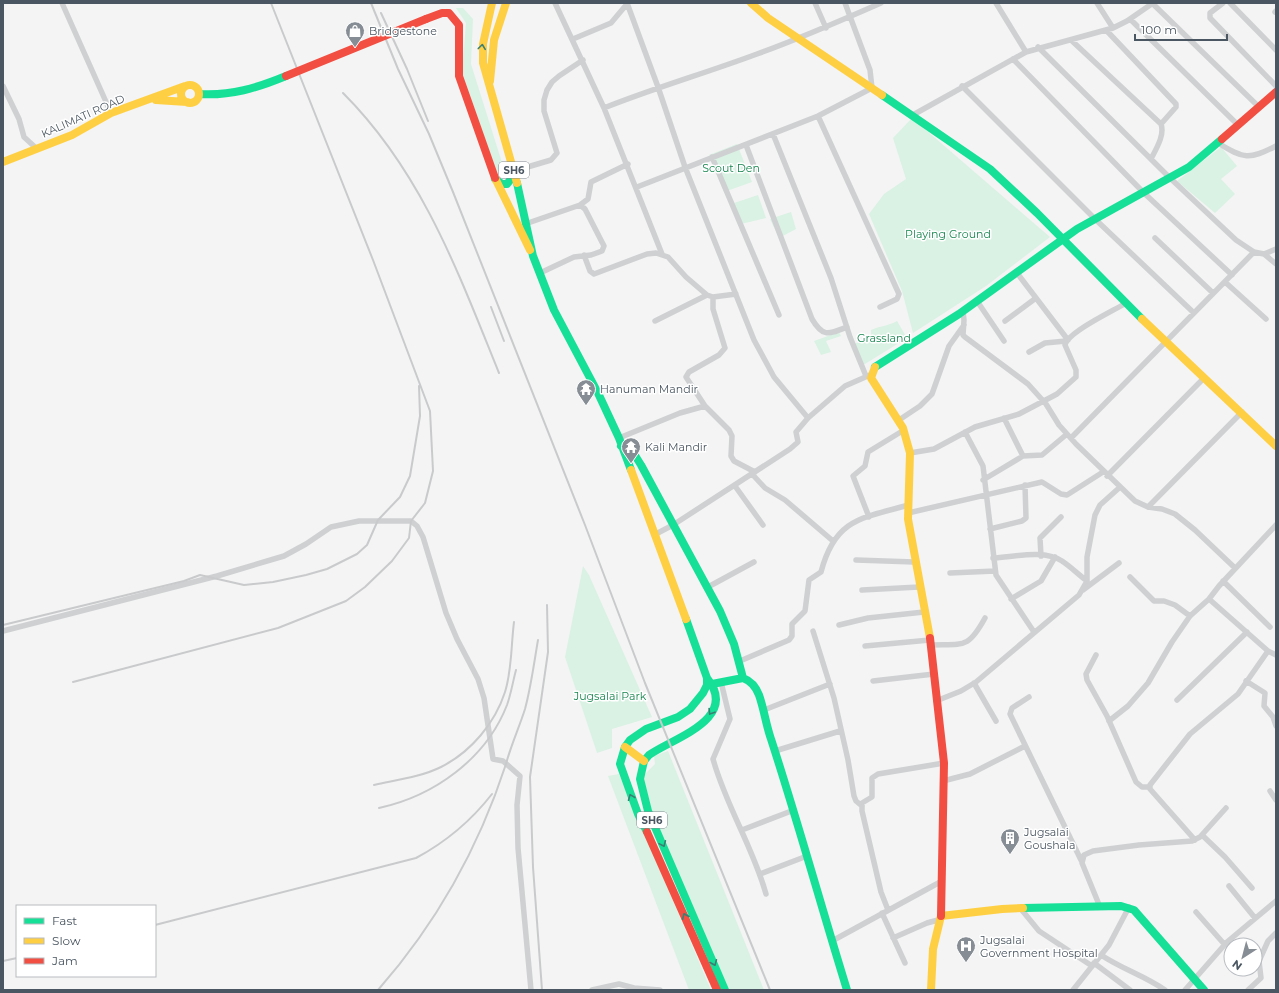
<svg xmlns="http://www.w3.org/2000/svg" width="1279" height="993" viewBox="0 0 1279 993" font-family="Montserrat,sans-serif">
	<style>
		.green { fill: #d9f2e3 }
		.lines { fill: none; stroke-linecap: round; stroke-linejoin: round }
		.street { stroke: #ced0d2; stroke-width: 5.5 }
		.fast { stroke: #16e098; stroke-width: 8 }
		.slow { stroke: #ffcf43; stroke-width: 8 }
		.jam { stroke: #f24e42; stroke-width: 8 }
		.rail { stroke: #c9cacc; stroke-width: 2 }
		.jam-bridge { stroke: #f24e42; stroke-width: 8 }
		.oneway { stroke: #3a7f72 }
		.labels { text-anchor: middle; stroke-width: 3; stroke-linejoin: round; paint-order: stroke }
		.shield { fill: #fff; stroke: #808990; stroke-width: 1 }
		.shield-label { font-size: 10px; font-weight: bold; fill: #4a5661 }
		.poi-label { font-size: 11px; fill: #4a5661; stroke: #fff; text-anchor: start }
		.street-label { font-size: 11px; fill: #4a5661; stroke: #fff }
		.park-label { font-size: 11px; fill: #17864f; stroke: #fff }
	</style>
	<rect width="100%" height="100%" fill="#f4f4f4"/>
	<path class="green" d="M456 8H463L473 19 471 64 504 169 500 172 496 170 462 72 466 23Z
		M912 118 1050 237 986 286 913 333 902 291 869 214 884 194 906 179 893 138Z
		M737 144 752 182 724 192 709 155Z
		M1221 147 1237 166 1221 179 1235 194 1215 213 1177 181Z
		M758 195 766 218 741 224 734 203Z
		M791 212 796 229 779 238 770 219Z
		M897 321 907 338 860 367 851 345 871 338V330C880 326 888 326 897 321Z
		M839 332 841 336 826 341 831 352 821 355 814 341Z
		M583 566 589 575 652 717 612 729V748L597 753 565 657Z
		M668 751 764 990H729L648 803 642 777 655 764 654 756Z
		M619 774 711 990H689L608 776Z"/>
	<g class="lines">
		<path class="street" d="M62 3 111 113
			M555 3 604 108 662 254
			M627 3 658 87 685 167 754 340 774 377 808 418
			M815 3 826 28
			M996 3 1026 52
			M1097 3 1113 28
			M1152 3 1259 107
			M1223 3 1210 13V18L1276 86
			M1230 3 1276 50
			M1275 12 1276 11
			M1130 19 1238 125
			M1106 30 1176 104V107L1161 124
			M573 39 611 23 627 4
			M1071 40 1161 124C1165 135 1156 149 1151 159
			M1038 47 1170 178 1236 240 1254 252 1264 254 1276 264
			M1013 59 1144 193 1232 275
			M3 86 19 119 24 137 36 148
			M962 86 1095 219 1194 313
			M604 108C654 88 706 73 757 54 799 39 840 21 881 3
			M818 116 899 294 897 299 880 307
			M911 116 1026 52 1113 28 1127 21 1153 3
			M773 134 831 278 850 337 866 376
			M1218 143C1244 159 1249 160 1276 146
			M746 145 812 319C823 338 829 334 847 327
			M712 157 779 315
			M514 171 551 160 557 153 544 111V100L547 90 552 82 559 76 583 60
			M637 187 818 116 872 88 870 70 845 3
			M580 205 588 199 591 182 628 164
			M528 223 580 205 585 209 604 246 602 251 591 255 574 257 540 273
			M1155 238 1213 293
			M1264 254 1276 249
			M584 255 590 271 594 274 647 254 656 253 668 257 686 277 707 295 713 297 736 294
			M1017 273 1068 340
			M1225 282 1266 319
			M977 301 1004 341
			M963 311 964 320 963 335 965 337 1028 384 1046 404 1059 425 1076 444 1135 501 1148 507 1162 509 1175 514 1195 530 1235 568
			M655 321 707 295
			M1005 321 1036 298
			M1029 352 1045 343 1066 341
			M705 406 686 377 689 372 719 355 725 348 713 309V297
			M1004 418 1023 456
			M899 420 920 406 932 394 949 346 964 325
			M965 432 983 466 996 575 1034 632
			M619 438 680 413 705 406 729 430 732 436 731 456 734 461 755 472
			M1071 438 1254 252
			M910 453 934 449 975 427 1019 414 1057 394 1076 377V370L1065 345C1068 332 1113 311 1126 303
			M752 474 765 488 785 500 833 541
			M1107 476 1204 378
			M983 480 1023 456 1042 455 1067 434
			M735 486 763 525
			M1148 507 1242 412
			M908 513 1042 482 1061 494 1067 495 1103 472
			M869 517 853 476 865 466 868 452 904 430
			M990 529 1022 521 1026 518 1025 485
			M654 535 673 525 790 449 798 442 796 432 808 418 845 386 870 375
			M1041 556 1040 538 1061 517
			M993 558C1014 557 1043 549 1062 561 1071 567 1079 575 1087 581
			M856 560 914 562
			M950 573 995 571
			M1130 577 1154 601H1164L1175 605 1190 616
			M1223 581 1270 627
			M708 587 754 562
			M862 590 919 587
			M1083 590 1119 563
			M1011 599 1041 581 1055 557
			M1209 599 1268 651 1276 655
			M839 625 868 618 924 612
			M3 631 217 576 284 556 306 544 331 527 359 521H411L417 526 423 537 446 613 457 639 478 679 484 698 493 759 503 761 520 776 517 805 518 848 531 990
			M813 631 834 698 848 760 854 796 856 801 862 806
			M931 645C964 644 968 649 985 618
			M865 646 930 640
			M1096 655 1086 674 1087 680 1107 716 1136 782 1142 787H1149
			M740 661 789 640 792 636V624L805 611 809 580 821 572C835 519 861 518 909 505
			M873 681 934 674
			M1246 681 1265 693 1264 706 1273 717 1276 726
			M721 682 730 719 713 759C726 806 753 847 766 894
			M974 683 996 721
			M1029 697 1012 708 1010 714 1081 860
			M1177 700 1247 632
			M936 701 961 691 976 682 1079 595 1087 581V557L1095 515 1100 505 1119 488
			M764 710 830 684
			M1109 721 1128 706 1148 683 1172 642 1190 616 1209 599 1219 586 1276 525
			M775 751 840 731
			M943 781 970 774 1025 746
			M1270 791 1276 800
			M742 830 794 810
			M1202 835 1225 857 1252 888
			M1195 840 1150 789V785L1190 734 1238 694 1268 651
			M760 874 807 856
			M1229 886 1255 918
			M1100 907 1082 863 1084 855 1093 851 1139 845 1192 841 1200 837 1226 808
			M1021 909 1039 931 1092 966
			M888 910 881 892 862 811V803L872 797V778L878 774 944 763
			M1196 912 1225 945
			M882 913 905 963
			M893 938 927 923 938 920
			M832 941 942 881
			M1101 955C1122 969 1145 976 1165 990
			M1094 963 1130 990
			M592 990 619 984 634 988 660 990
			M1073 990 1109 945 1129 907
			M1185 990 1227 942 1276 901
			M1248 990 1261 978 1259 961 1268 941 1276 933"/>
		<path class="fast" d="M199 94C231 96 257 88 286 76
			M882 95 990 169 1037 213 1142 319
			M495 179 502 184H507L515 174
			M517 183 533 256 554 310 598 393 619 438 631 470
			M875 367 959 314 1077 229 1189 167 1222 139
			M621 446 636 457 641 465 720 611 734 644 743 678
			M707 678C740 719 673 738 649 755L644 761 640 779 648 811 725 990
			M707 685 743 678C751 681 756 687 759 695 764 709 766 725 771 739 798 822 821 906 847 990
			M647 832 638 814 620 764 625 747 630 740 646 729 678 717 690 709 703 693 707 685V678L686 619
			M1023 908 1121 906 1134 910 1204 990"/>
		<path class="slow" d="M492 3 483 44V63L517 183
			M751 3 768 18 882 95
			M490 81 494 40 506 3
			M181 94a9 9 0 1 1 18 0a9 9 0 1 1-18 0Z
			M156 100 187 102
			M3 162 72 135 111 113 185 86
			M495 178 530 250
			M1142 319 1276 446
			M875 367 871 378 903 428 910 453 908 519 930 638
			M631 470 686 619
			M625 747 644 761
			M931 990 933 949 941 916 1002 909 1023 908"/>
		<path class="jam" d="M426 19 442 13H449L459 25V76L495 178
			M1222 139 1276 92
			M930 638 944 763 941 916
			M647 832 717 990"/>
		<path class="rail" d="M371 3 398 69 429 134 453 192 585 525 645 683 770 990
			M381 13 407 69 428 121
			M343 93C422 172 458 272 499 373
			M491 307 504 341
			M3 625 184 581 200 575 244 585 273 582 306 575 327 569 357 554 367 545 378 520 400 497 410 476 420 416 419 386
			M73 682 278 628 346 601 365 587 392 561 409 538 411 521 425 503 433 471 430 411 373 260 271 3
			M374 785C396 780 421 777 441 767 471 752 495 723 505 692 512 670 511 645 514 622
			M379 808C434 796 486 759 507 705 511 694 513 681 516 670
			M155 925 416 858C446 842 471 821 492 794
			M3 961 17 958
			M378 990C436 924 479 847 506 764 511 745 519 728 525 709 531 687 534 663 538 640
			M542 990 533 867 530 777 548 652 547 605"/>
		<path class="jam-bridge" d="M286 76 426 19"/>
	</g>
	<defs><path id="oneway-chevron" d="M-2-3.5L2.5 0L-2 3.5" fill="none" stroke-width="1.6" stroke-linecap="round" stroke-linejoin="round"/></defs>
	<g class="oneway">
		<use href="#oneway-chevron" transform="translate(482 47) rotate(-83)"/>
		<use href="#oneway-chevron" transform="translate(711 712) rotate(122)"/>
		<use href="#oneway-chevron" transform="translate(631 797) rotate(-112)"/>
		<use href="#oneway-chevron" transform="translate(663 844) rotate(66)"/>
		<use href="#oneway-chevron" transform="translate(685 916) rotate(-113)"/>
		<use href="#oneway-chevron" transform="translate(714 963) rotate(67)"/>
	</g>
	<defs>
		<symbol id="shop-pin" viewBox="-11 -11 22 30"><path d="M0 17L-7.5 6A9.5 9.5 0 1 1 7.5 6Z" fill="#868d94" stroke="#fff"/><path d="M-5-2.5h2.3a2.7 3.5 0 0 1 5.4 0H5L5.5 6h-11ZM-1.5-2.5h3a1.5 2.3 0 0 0-3 0Z" fill="#fff"/></symbol>
		<symbol id="temple-pin" viewBox="-11 -11 22 30"><path d="M0 17L-7.5 6A9.5 9.5 0 1 1 7.5 6Z" fill="#868d94" stroke="#fff"/><path d="M0-6L5-2H3V0L6.5 2.5H4V6H1.5V3h-3V6H-4V2.5H-6.5L-3 0V-2H-5Z" fill="#fff"/></symbol>
		<symbol id="building-pin" viewBox="-11 -11 22 30"><path d="M0 17L-7.5 6A9.5 9.5 0 1 1 7.5 6Z" fill="#868d94" stroke="#fff"/><path d="M-4-6H4V6H1V3H-1V6H-4ZM-2.5-4.3h1.7v1.8h-1.7ZM.8-4.3h1.7v1.8H.8ZM-2.5-1h1.7V.8h-1.7ZM.8-1h1.7V.8H.8Z" fill="#fff"/></symbol>
		<symbol id="hospital-pin" viewBox="-11 -11 22 30"><path d="M0 17L-7.5 6A9.5 9.5 0 1 1 7.5 6Z" fill="#868d94" stroke="#fff"/><path d="M-5-5h3v3.5h4V-5h3V5h-3V1.5h-4V5h-3Z" fill="#fff"/></symbol>
	</defs>
	<g fill-rule="evenodd">
		<use href="#shop-pin" x="344" y="20" width="22" height="30"/>
		<use href="#temple-pin" x="575" y="378" width="22" height="30"/>
		<use href="#temple-pin" x="620" y="436" width="22" height="30"/>
		<use href="#building-pin" x="999" y="827" width="22" height="30"/>
		<use href="#hospital-pin" x="955" y="935" width="22" height="30"/>
	</g>
	<g class="labels">
		<g class="shield">
			<rect x="499" y="162" width="30" height="16" rx="3"/>
			<rect x="637" y="812" width="30" height="16" rx="3"/>
		</g>
		<g class="shield-label">
			<text x="514" y="174">SH6</text>
			<text x="652" y="824">SH6</text>
		</g>
		<g class="poi-label">
			<text x="369" y="35">Bridgestone</text>
			<text x="600" y="393">Hanuman Mandir</text>
			<text x="645" y="451">Kali Mandir</text>
			<text x="1024" y="836">Jugsalai<tspan x="1024" dy="13">Goushala</tspan></text>
			<text x="980" y="944">Jugsalai<tspan x="980" dy="13">Government Hospital</tspan></text>
		</g>
		<g class="street-label">
			<text transform="translate(83 116) rotate(-24)" y="4">KALIMATI ROAD</text>
		</g>
		<g class="park-label">
			<text x="731" y="172">Scout Den</text>
			<text x="948" y="238">Playing Ground</text>
			<text x="884" y="342">Grassland</text>
			<text x="610" y="700">Jugsalai Park</text>
		</g>
	</g>
	<rect width="1279" height="993" fill="none" stroke="#4a5661" stroke-width="8"/>
	<rect x="16" y="905" width="140" height="72" fill="#ffffff" stroke="#b7bbc0"/>
	<rect x="24" y="918" width="20" height="6" fill="#16e098" stroke="#b7bbc0"/>
	<text x="52" y="925" font-size="12" fill="#4a5661">Fast</text>
	<rect x="24" y="938" width="20" height="6" fill="#ffcf43" stroke="#b7bbc0"/>
	<text x="52" y="945" font-size="12" fill="#4a5661">Slow</text>
	<rect x="24" y="958" width="20" height="6" fill="#f24e42" stroke="#b7bbc0"/>
	<text x="52" y="965" font-size="12" fill="#4a5661">Jam</text>
	<g transform="translate(1243 957) rotate(216)"><circle r="19" fill="#ffffff" stroke="#b7bbc0"/>
	<path d="M0-3L7 15L0 10L-7 15Z" fill="#868d94"/>
	<text y="-6" font-size="11" font-weight="bold" text-anchor="middle" fill="#4a5661">N</text>
	</g>
	<path d="M1135 34v6h92v-6" fill="none" stroke="#4a5661" stroke-width="2"/>
	<text x="1141" y="34" font-size="12" fill="#4a5661" stroke="#ffffff" stroke-width="3" paint-order="stroke">100 m</text>
</svg>
